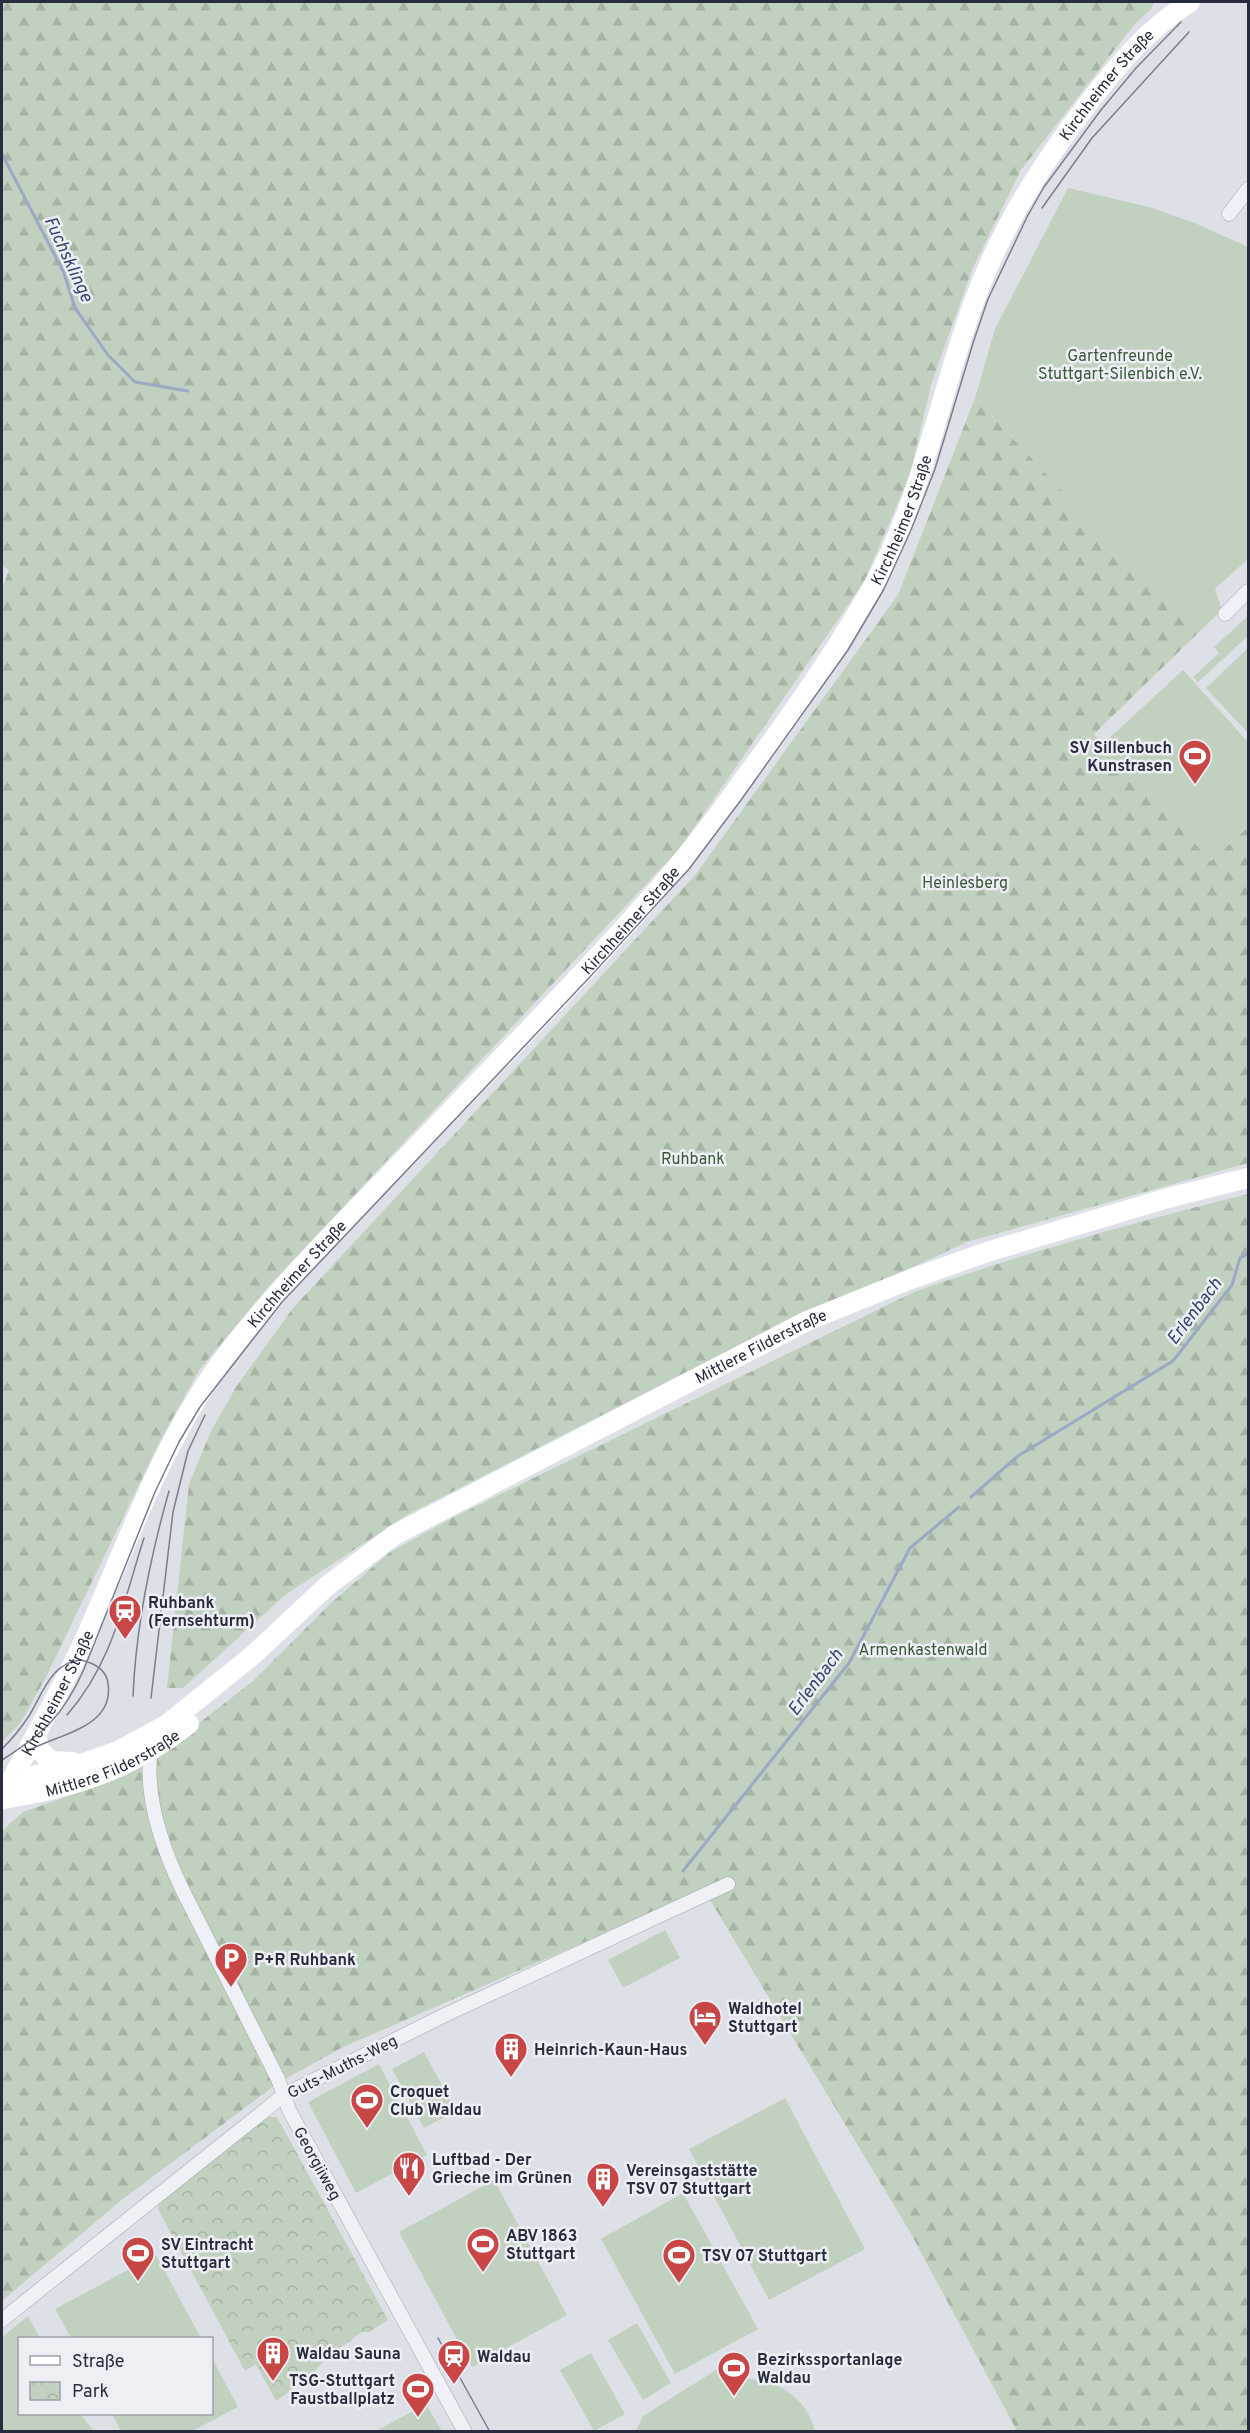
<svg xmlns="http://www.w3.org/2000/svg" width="1250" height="2433" viewBox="0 0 1250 2433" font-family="Overpass,sans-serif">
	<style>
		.forest { fill: url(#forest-firs) }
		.park { fill: url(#park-crowns) }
		.garden { fill: #c1d1bf }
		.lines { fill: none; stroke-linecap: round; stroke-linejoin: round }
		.stream { stroke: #9aa9c6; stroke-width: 3 }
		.minor-casing { stroke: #a4a7b1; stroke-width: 15 }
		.minor { stroke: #f0f1f6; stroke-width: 14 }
		.secondary { stroke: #fff; stroke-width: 20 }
		.tram { stroke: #787e90; stroke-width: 1.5 }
		.labels { text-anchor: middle; stroke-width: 5; stroke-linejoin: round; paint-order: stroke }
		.street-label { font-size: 16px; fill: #282d3d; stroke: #edeff5 }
		.park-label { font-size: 16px; fill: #375935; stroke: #edeff5 }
		.poi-label { font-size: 16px; font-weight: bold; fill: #282d3d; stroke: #edeff5; text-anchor: start }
		.water-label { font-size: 18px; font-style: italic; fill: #334670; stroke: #edeff5 }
	</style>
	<defs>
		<pattern id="forest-firs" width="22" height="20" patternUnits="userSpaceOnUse" patternTransform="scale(1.5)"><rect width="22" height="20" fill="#c1d1bf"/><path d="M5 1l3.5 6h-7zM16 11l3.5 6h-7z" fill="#a6b4a5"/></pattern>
		<pattern id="park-crowns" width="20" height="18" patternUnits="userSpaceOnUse" patternTransform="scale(1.5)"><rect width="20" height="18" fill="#c1d1bf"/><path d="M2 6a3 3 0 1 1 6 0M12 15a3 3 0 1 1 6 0" fill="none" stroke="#a6b4a5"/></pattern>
	</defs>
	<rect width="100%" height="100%" fill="#dee0e7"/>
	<path class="forest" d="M2 2H1154L1152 8 1134 25 1021 170 972 270 931 385 910 475 864 582 680 848 269 1286 200 1369 160 1441 46 1677 21 1722 2 1742V589L9 570 2 566Z
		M975 398 1197 634 1094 734 1211 861 1248 827V1163L967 1242 692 1369 407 1515 285 1595 183 1688H167L189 1484 211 1431 236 1387 293 1308 696 874 898 595Z
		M1248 1194V2431H1017L910 2232 704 1890 341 2048 278 2083 119 2202 2 2301V1831L23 1812 125 1776 167 1748 253 1681 331 1603 390 1552 454 1517 914 1292C1023 1253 1136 1222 1248 1194Z"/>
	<path class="park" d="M265 2117H277L388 2320 369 2332H362L324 2360 309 2378 276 2401 256 2364 245 2371 158 2209 159 2202Z"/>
	<path class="garden" d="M1068 188 1149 207 1195 223 1248 247V559L1215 589 1222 610 1197 634 975 398 995 329Z
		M1248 616V636L1198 682 1193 677 1219 653 1214 647Z
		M1248 648V733L1206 688Z
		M1183 670 1248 742V827L1211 861 1103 744Z
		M665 1930 680 1958 623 1988 608 1960Z
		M424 2052 456 2111 424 2128 392 2069Z
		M379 2064 427 2155 356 2193 308 2102Z
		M785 2098 865 2249 769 2300 689 2149Z
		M494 2180 567 2315 472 2367 399 2232Z
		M683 2193 758 2329 675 2374 601 2239Z
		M156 2255 201 2338H71L55 2309Z
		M28 2316 40 2338H20V2414H80L94 2431H2V2337Z
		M637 2323 671 2383 643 2400 608 2340Z
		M591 2353 625 2414 594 2431 560 2370Z
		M212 2358 238 2407 192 2431H121L112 2414H212Z
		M724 2365 731 2379C768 2375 806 2393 815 2431H636L643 2416Z
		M426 2404 442 2431H376Z"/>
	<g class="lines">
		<path class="stream" d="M2 154 64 273 75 308 108 355 135 382 188 391
			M971 1497 1018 1456 1173 1361 1232 1285 1240 1258 1248 1254
			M683 1871 849 1663 910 1548 959 1507"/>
		<defs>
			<path id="minor" d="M1229 214 1248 189
				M1225 614 1248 591
				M151 1750C144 1796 162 1847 182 1889L278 2079 289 2110 465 2432
				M2 2320 284 2095 447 2014 728 1884"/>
		</defs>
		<use href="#minor" class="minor-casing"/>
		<use href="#minor" class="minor"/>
		<g class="secondary">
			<path d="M36 1734 39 1749 50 1761 73 1762"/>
			<path id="s1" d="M2 1784 84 1763 118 1751 166 1725 252 1656 327 1586 396 1534 807 1321 911 1279 987 1252 1168 1198 1248 1178"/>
			<path id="s2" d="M2 1797C31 1743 63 1688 88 1632 131 1535 165 1434 231 1349 290 1274 358 1208 424 1139 509 1049 598 961 678 866 701 838 723 809 744 779 790 718 834 655 872 588 923 498 939 395 975 299 1002 226 1043 162 1090 101 1120 62 1149 28 1190 2"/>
			<path id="s3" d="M2 1799C73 1788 131 1770 189 1724"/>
		</g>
		<path class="tram" d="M1042 208 1092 138 1189 32
			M133 1696C136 1626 150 1558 169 1491
			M151 1698 173 1512 188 1451 205 1415
			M67 1715C113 1662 123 1603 144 1538
			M2 1749C12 1739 21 1728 29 1716 42 1695 51 1662 81 1660 94 1663 106 1669 108 1683 115 1729 56 1734 28 1751
			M2 1760C43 1734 64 1715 84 1669L155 1492 179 1442 200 1407 282 1302 588 979 689 869 741 800 848 650 884 589 911 530 935 469 974 340 988 299 1028 215 1044 187 1101 110 1136 68 1181 22
			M438 2338 490 2432"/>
	</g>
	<defs>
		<symbol id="stadium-pin" viewBox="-11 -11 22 30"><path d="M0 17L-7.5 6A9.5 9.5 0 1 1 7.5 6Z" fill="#c94647" stroke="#edeff5"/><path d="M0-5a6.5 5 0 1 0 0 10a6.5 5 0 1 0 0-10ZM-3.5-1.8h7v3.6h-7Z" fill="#fff"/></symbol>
		<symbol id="station-pin" viewBox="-11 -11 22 30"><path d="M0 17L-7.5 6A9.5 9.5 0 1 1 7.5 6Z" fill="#c94647" stroke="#edeff5"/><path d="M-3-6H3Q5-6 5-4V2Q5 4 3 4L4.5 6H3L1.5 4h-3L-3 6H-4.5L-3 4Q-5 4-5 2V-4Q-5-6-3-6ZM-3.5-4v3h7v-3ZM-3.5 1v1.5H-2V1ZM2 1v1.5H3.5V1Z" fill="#fff"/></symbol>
		<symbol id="parking-pin" viewBox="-11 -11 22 30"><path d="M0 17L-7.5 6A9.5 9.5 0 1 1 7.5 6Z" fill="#c94647" stroke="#edeff5"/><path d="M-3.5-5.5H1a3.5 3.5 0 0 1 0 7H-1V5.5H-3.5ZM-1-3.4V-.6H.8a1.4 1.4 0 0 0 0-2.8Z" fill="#fff"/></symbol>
		<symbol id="hotel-pin" viewBox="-11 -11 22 30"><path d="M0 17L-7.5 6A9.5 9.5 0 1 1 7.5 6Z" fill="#c94647" stroke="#edeff5"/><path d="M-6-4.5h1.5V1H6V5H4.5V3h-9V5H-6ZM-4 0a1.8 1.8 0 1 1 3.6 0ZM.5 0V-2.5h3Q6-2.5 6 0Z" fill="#fff"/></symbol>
		<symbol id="building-pin" viewBox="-11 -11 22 30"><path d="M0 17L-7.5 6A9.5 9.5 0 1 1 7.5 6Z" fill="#c94647" stroke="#edeff5"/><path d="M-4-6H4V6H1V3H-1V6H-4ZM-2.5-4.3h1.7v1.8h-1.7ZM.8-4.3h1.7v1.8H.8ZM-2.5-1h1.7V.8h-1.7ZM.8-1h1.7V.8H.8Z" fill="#fff"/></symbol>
		<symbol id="restaurant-pin" viewBox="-11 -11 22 30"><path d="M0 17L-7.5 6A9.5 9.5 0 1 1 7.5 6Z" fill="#c94647" stroke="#edeff5"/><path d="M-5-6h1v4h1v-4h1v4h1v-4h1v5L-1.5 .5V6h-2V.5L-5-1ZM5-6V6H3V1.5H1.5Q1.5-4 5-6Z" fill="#fff"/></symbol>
	</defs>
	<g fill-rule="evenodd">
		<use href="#stadium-pin" x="1176" y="737" width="38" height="52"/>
		<use href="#station-pin" x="106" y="1592" width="38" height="52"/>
		<use href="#parking-pin" x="212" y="1940" width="38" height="52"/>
		<use href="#hotel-pin" x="686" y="1998" width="38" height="52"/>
		<use href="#building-pin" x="492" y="2030" width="38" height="52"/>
		<use href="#stadium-pin" x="348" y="2081" width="38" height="52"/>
		<use href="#restaurant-pin" x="390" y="2149" width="38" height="52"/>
		<use href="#building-pin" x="584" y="2160" width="38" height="52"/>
		<use href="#stadium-pin" x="464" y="2225" width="38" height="52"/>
		<use href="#stadium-pin" x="119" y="2234" width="38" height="52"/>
		<use href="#stadium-pin" x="660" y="2236" width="38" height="52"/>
		<use href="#building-pin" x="254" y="2334" width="38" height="52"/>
		<use href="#station-pin" x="435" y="2337" width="38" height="52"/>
		<use href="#stadium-pin" x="715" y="2349" width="38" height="52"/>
		<use href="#stadium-pin" x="399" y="2370" width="38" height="52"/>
	</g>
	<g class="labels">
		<g class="street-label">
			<text dy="6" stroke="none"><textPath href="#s2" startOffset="2062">Kirchheimer Straße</textPath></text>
			<text dy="6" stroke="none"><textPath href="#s2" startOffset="1576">Kirchheimer Straße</textPath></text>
			<text dy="6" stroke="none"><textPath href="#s2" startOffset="1090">Kirchheimer Straße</textPath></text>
			<text dy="6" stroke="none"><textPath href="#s2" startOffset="604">Kirchheimer Straße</textPath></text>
			<text dy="6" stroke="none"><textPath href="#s1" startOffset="885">Mittlere Filderstraße</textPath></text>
			<text dy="6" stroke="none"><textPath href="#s2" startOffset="118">Kirchheimer Straße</textPath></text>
			<text dy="6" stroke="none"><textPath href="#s3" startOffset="117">Mittlere Filderstraße</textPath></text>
			<text transform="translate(342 2066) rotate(-27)" y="6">Guts-Muths-Weg</text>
			<text transform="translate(318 2163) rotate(61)" y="6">Georgiiweg</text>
		</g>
		<g class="park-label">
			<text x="1120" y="361">Gartenfreunde<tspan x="1120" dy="18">Stuttgart-Silenbich e.V.</tspan></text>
			<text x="965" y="888">Heinlesberg</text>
			<text x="693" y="1164">Ruhbank</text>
			<text x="923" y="1655">Armenkastenwald</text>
		</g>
		<g class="poi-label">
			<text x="1172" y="753" text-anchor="end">SV Sillenbuch<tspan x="1172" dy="18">Kunstrasen</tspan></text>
			<text x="148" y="1608">Ruhbank<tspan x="148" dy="18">(Fernsehturm)</tspan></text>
			<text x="254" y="1965">P+R Ruhbank</text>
			<text x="728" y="2014">Waldhotel<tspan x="728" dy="18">Stuttgart</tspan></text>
			<text x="534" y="2055">Heinrich-Kaun-Haus</text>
			<text x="390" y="2097">Croquet<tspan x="390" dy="18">Club Waldau</tspan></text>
			<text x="432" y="2165">Luftbad - Der<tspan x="432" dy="18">Grieche im Grünen</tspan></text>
			<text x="626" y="2176">Vereinsgaststätte<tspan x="626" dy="18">TSV 07 Stuttgart</tspan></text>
			<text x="506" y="2241">ABV 1863<tspan x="506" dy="18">Stuttgart</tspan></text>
			<text x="161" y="2250">SV Eintracht<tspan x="161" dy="18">Stuttgart</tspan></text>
			<text x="702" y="2261">TSV 07 Stuttgart</text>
			<text x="296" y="2359">Waldau Sauna</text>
			<text x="477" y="2362">Waldau</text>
			<text x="757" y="2365">Bezirkssportanlage<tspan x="757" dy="18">Waldau</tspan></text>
			<text x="395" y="2386" text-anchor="end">TSG-Stuttgart<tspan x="395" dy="18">Faustballplatz</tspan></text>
		</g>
		<g class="water-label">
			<text transform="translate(69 259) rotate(65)" y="6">Fuchsklinge</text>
			<text transform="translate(1194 1311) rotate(-53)" y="6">Erlenbach</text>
			<text transform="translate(815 1682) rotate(-53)" y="6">Erlenbach</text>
		</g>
	</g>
	<rect width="1250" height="2433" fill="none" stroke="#282d3d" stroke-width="6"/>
	<rect x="18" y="2337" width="195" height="78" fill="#edeff5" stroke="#9ea1ab" stroke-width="1.5"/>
	<rect x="30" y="2356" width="30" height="9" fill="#ffffff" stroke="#9ea1ab" stroke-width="1.5"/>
	<text x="72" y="2367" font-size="18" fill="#282d3d">Straße</text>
	<rect x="30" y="2382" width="30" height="18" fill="url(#park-crowns)" stroke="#9ea1ab" stroke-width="1.5"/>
	<text x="72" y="2397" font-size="18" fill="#282d3d">Park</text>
</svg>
